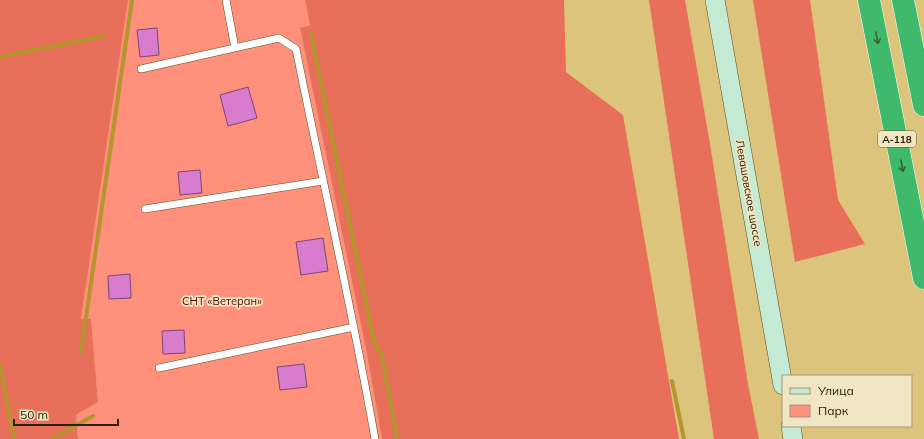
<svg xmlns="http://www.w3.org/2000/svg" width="924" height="439" viewBox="0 0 924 439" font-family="Mulish,sans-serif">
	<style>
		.green { fill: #ff907b }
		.forest { fill: #e86f5a }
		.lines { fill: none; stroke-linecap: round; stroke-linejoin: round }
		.stream { stroke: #b4952e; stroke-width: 4 }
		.building { fill: #da7cce; stroke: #7b4774 }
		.lane-casing { stroke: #5d4c14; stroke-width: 8 }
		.secondary-casing { stroke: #5d4c14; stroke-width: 20 }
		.highway-casing { stroke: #fff; stroke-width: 23 }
		.lane { stroke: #fff; stroke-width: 7 }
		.secondary { stroke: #c5ead3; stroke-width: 19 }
		.highway { stroke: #3fb96b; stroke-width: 22 }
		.oneway { stroke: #336531 }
		.labels { text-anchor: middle; stroke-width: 3.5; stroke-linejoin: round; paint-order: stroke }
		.shield { fill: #f1e6c3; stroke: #655b3c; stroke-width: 1 }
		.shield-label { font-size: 10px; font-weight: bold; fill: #292002 }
		.street-label { font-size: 11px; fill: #292002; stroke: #f1e6c3 }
		.park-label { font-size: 11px; fill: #550700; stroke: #f1e6c3 }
	</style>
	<rect width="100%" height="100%" fill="#dcc47d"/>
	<path class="green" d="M128 0H305L310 25 300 28 367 354 382 439H78L76 415 98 402 91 319H81Z"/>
	<path class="forest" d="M0 0H128L81 319H91L98 402 76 415 78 439H0Z
		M305 0H564L566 72 623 115 679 439H382L367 354 300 28 310 25Z
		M649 0H685L710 144 748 384 759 439H714Z
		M753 0H810L838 200 865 244 795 262Z"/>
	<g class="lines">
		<path class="stream" d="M311 34 374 342 382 356 397 439
			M0 57 104 36
			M81 352 132 0
			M0 365 14 439
			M672 381 684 439
			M52 439 93 416"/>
	</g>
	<path class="building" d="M157 28 159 55 140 57 137 30Z
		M248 87 257 118 228 126 220 95Z
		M200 170 202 193 180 195 178 172Z
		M323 238 328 271 301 275 296 242Z
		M130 274 131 298 109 299 108 276Z
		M184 330 185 353 163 354 162 331Z
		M304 364 307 387 280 390 277 367Z"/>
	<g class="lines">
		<defs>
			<path id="lane" d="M226 0 235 48
				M141 69 279 38 296 49C322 179 352 308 375 439
				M145 209 323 181
				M159 368 354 327"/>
			<path id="secondary" d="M715 0 783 385
				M791 426 793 439"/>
			<path id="highway" d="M869 0 924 278
				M903 0 924 105"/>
		</defs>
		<use href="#lane" class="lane-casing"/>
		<use href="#secondary" class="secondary-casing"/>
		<use href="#highway" class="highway-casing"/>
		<use href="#lane" class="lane"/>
		<use href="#secondary" class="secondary"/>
		<use href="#highway" class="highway"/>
	</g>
	<defs><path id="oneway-shaft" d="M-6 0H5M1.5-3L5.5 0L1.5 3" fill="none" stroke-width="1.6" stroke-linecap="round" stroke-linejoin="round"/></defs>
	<g class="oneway">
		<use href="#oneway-shaft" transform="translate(877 38) rotate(79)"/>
		<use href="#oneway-shaft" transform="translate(902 166) rotate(79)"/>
	</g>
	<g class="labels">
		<rect class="shield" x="878" y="131" width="38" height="16" rx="3"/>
		<g class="shield-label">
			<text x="897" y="143">А-118</text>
		</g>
		<g class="street-label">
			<text transform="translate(749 193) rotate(80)" y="4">Левашовское шоссе</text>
		</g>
		<g class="park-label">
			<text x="222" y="305">СНТ «Ветеран»</text>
		</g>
	</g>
	<rect x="782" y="375" width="130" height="52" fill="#f1e6c3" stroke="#a19776"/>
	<rect x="790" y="388" width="20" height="6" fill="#c5ead3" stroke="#a19776"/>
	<text x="818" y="395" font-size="12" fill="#292002">Улица</text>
	<rect x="790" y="405" width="20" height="12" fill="#ff907b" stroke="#a19776"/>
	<text x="818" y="415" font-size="12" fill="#292002">Парк</text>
	<path d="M14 419v6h104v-6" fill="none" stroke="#292002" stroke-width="2"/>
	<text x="20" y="419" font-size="12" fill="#292002" stroke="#f1e6c3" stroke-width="3" paint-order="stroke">50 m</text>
</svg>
